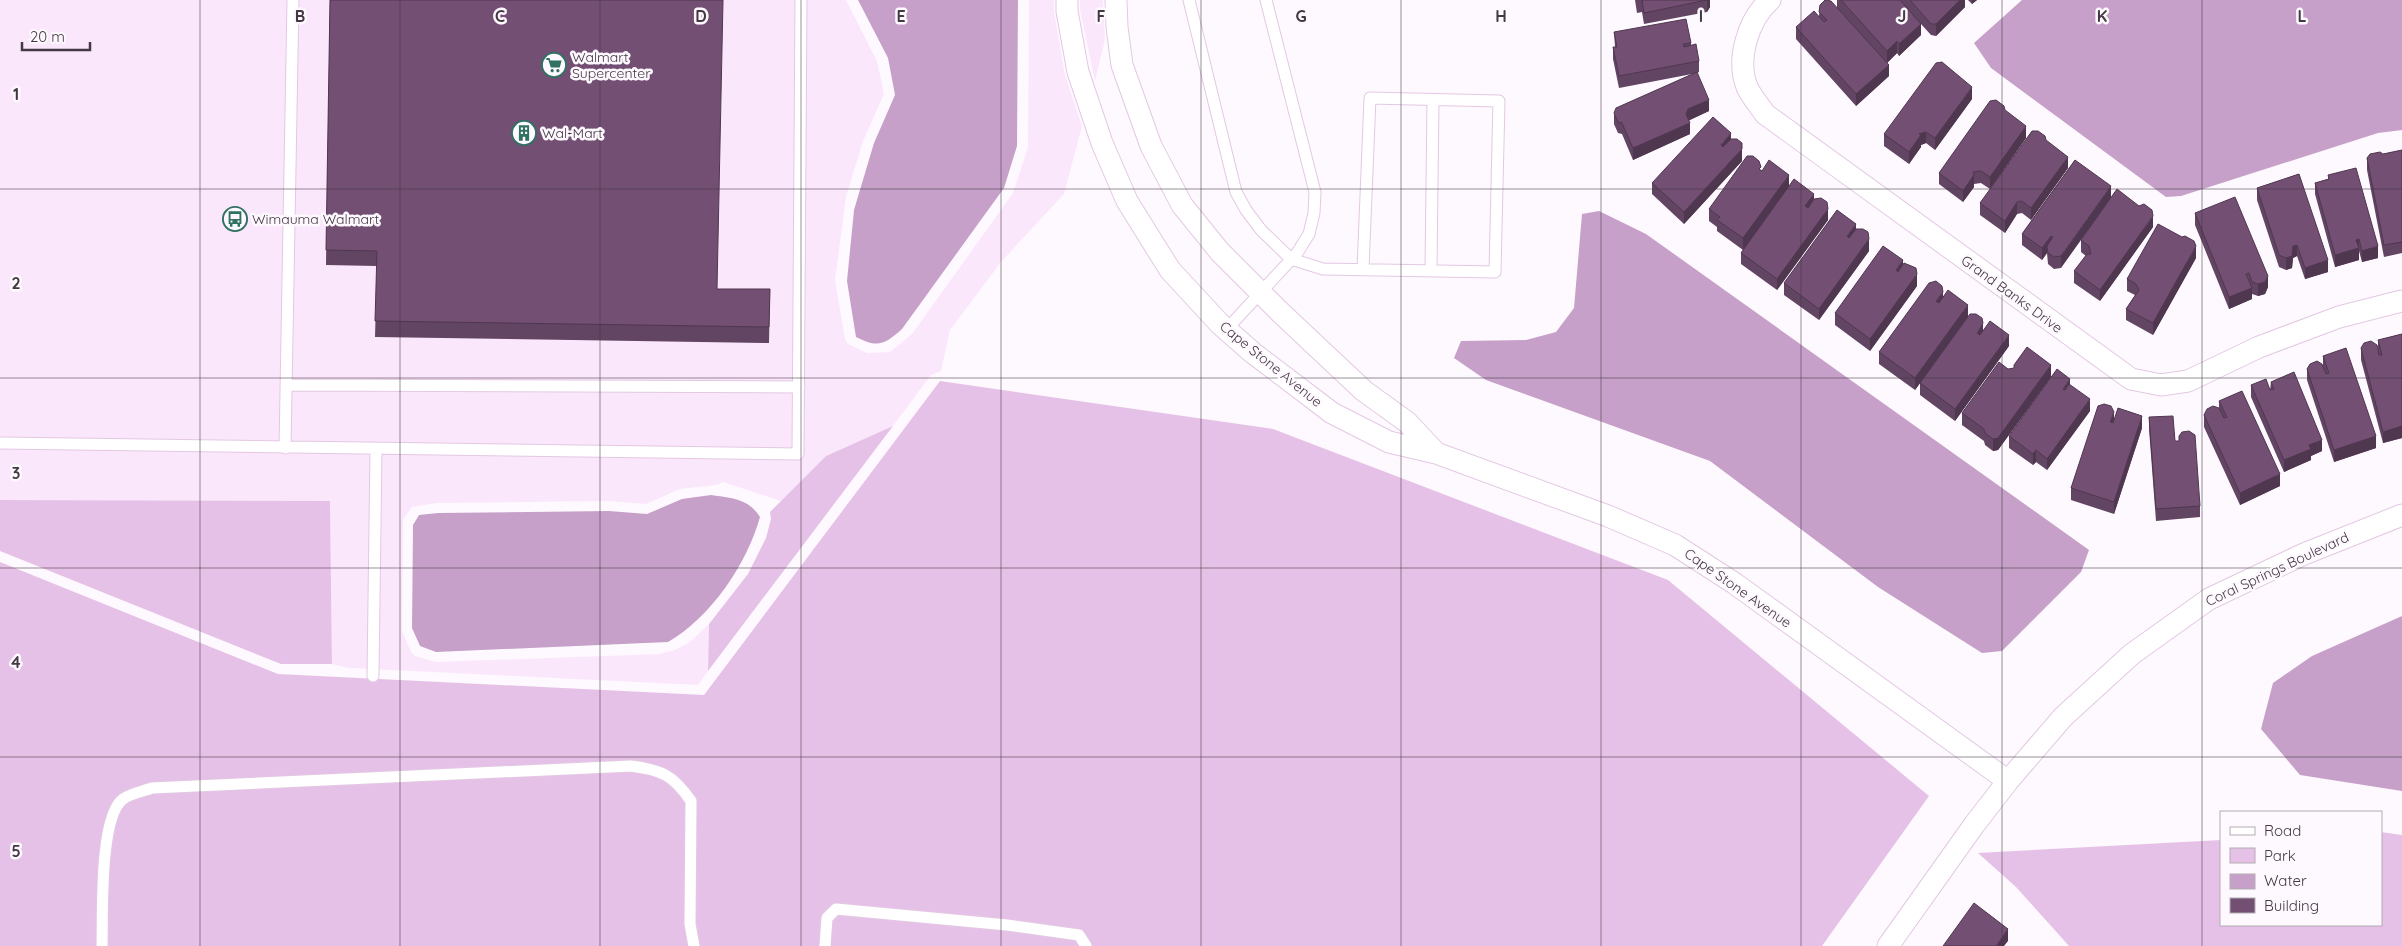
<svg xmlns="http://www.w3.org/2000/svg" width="2402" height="946" viewBox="0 0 2402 946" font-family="Quicksand,sans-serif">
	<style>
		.built { fill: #fbe7fb }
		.green { fill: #e6c1e7 }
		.water { fill: #c6a0c8 }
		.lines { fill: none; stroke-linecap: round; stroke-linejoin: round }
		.lane-casing { stroke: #e3c8e4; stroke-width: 13 }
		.street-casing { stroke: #e3c8e4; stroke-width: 23 }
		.lane { stroke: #fff; stroke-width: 11 }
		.street { stroke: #fff; stroke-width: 21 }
		.wall { fill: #624463 }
		.shaded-wall { fill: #503750 }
		.building { fill: #724f73; stroke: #503750 }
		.grid { fill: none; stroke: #433843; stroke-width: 1; stroke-opacity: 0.55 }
		.labels { text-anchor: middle; stroke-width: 5; stroke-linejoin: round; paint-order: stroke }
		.poi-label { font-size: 14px; fill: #433843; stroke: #fef9fe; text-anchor: start }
		.street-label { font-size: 14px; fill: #433843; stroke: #fef9fe }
		.grid-label { font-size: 16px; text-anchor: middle; font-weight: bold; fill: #433843; stroke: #fef9fe; stroke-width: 5; stroke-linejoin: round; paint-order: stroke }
	</style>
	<rect width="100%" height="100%" fill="#fef9fe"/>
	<path class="built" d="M0 0H846L877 61 884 94 863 141 846 197 835 280 845 339 848 344 867 353 890 352 912 334 1013 193 1028 147 1029 0H1054V11L1065 75 1082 126 1064 194 1001 262 950 330 941 371 931 375 893 426 826 456 781 501 723 482 716 485 680 489 646 504 609 501 437 503 412 507 403 520 402 631 411 652 415 656 436 662 659 654 675 650 690 642 709 624 708 671 698 685 349 668 332 664 330 501 0 500Z
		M1080 0H1103L1105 40 1095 81 1080 10Z"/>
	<path class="green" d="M940 381 1273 429 1668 580 1929 796 1822 946H0V562L278 674 704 695Z
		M893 426 708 671 709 624 748 574 766 538 771 519 770 512 826 456Z
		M0 500 330 501 332 664H281L0 551Z
		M2381 832 2402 835V946H2069L2016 887 1978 853 2221 840V925H2381Z"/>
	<path class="water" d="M858 0H1018L1017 146 1004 188 902 329C884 345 878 348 856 337L847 281 854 210 874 143 895 95 888 58Z
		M2022 0H2402V130L2378 133 2181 196 2166 197 1991 68 1974 43Z
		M1599 211 1646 234 2089 550 2081 572 2002 651 1982 653 1878 587 1710 461 1486 380 1454 358 1461 341 1526 340 1556 332 1574 308 1582 214Z
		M711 495C731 498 748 498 760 517 747 564 711 617 668 642L436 652 420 646 412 628 413 525 419 515 438 513 609 511 647 514 682 499Z
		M2402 616V791L2300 775 2261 729 2273 683 2312 656Z"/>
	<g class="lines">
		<defs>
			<path id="lane" d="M1189 0 1236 192 1246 210 1261 230 1291 259 1323 269 1495 272 1499 101 1370 98 1363 269
				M1431 270 1433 100
				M1226 330 1297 253 1309 234 1314 213 1315 192 1266 0
				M286 385 799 387
				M0 443 798 454 801 0
				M285 448 293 0
				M373 676 376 449
				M102 946C103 915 99 817 123 799 130 794 144 791 152 788L631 766C662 770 673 775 691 801L690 924 694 946
				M825 946 827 918 836 909 1007 925 1079 935 1086 946"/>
			<path id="street" d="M1067 0V11L1078 72 1102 143 1127 201 1170 270 1220 324 1253 353 1332 413 1389 442 1436 453 1608 516 1675 545 1734 583 2008 781
				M1116 0 1117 27 1122 65 1151 146 1182 205 1220 252 1281 313 1364 391 1407 422 1436 453
				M1770 0C1748 20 1736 59 1747 87 1751 96 1759 105 1765 114L2131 379 2161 385 2188 381 2259 347 2339 317 2402 301
				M1888 946 1974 825 2008 781 2063 717 2132 654 2209 599 2304 554 2402 515"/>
		</defs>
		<use href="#lane" class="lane-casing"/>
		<use href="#street" class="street-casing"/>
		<use href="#lane" class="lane"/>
		<use href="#street" class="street"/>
	</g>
	<path class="wall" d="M330 0 717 289H770L769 343 375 337 377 266 326 265Z
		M1635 0H1710V7L1707 12 1644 24 1642 12 1637 13Z
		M1837 0H1965V7L1936 36 1931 35 1921 24V35L1899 56 1897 53 1887 63 1889 76 1856 106 1796 39V27L1819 16 1820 5 1837 8Z
		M1968 0H1977L1972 4Z
		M1614 32 1691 43V45L1699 61V72L1697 73 1709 111 1689 120 1690 134 1633 160 1622 134 1618 133 1614 124V113L1692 74 1619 88 1613 59V47H1615Z
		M1972 99 1935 150 1926 143 1921 145V147L1909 164 1884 146V134Z
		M2005 110 2026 138 1990 189 1981 183 1974 184V187L1963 202 1939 184V173Z
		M1731 139 1742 161 1684 224 1652 194V183Z
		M2046 140 2068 168 2031 220 2022 213 2017 214 2005 233 1980 215V203Z
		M2402 150V253L2384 257 2367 170V158Z
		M2075 160 2061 268 2054 269 2048 264 2047 253 2042 260 2022 245V234Z
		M1761 170 1789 187 1814 200 1828 220 1777 290 1741 264V253L1743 250 1717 231V227L1709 221V209Z
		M2328 175 2378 258 2362 262 2359 251V260L2335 267 2315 194V183L2328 179Z
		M2257 188 2328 272 2305 279 2297 256 2293 258 2292 268 2286 270 2279 267 2257 200Z
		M2195 213 2268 287 2265 294 2258 296 2252 294V292V299L2229 309 2195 225Z
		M2153 227 2100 301 2074 283V271L2086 256 2081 252V240Z
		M1856 229 1869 251 1819 320 1784 295V283Z
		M2196 258 2153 335 2126 320V309L2135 295 2127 291V279Z
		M1903 265 1917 286 1870 351 1835 325V313Z
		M1943 297 1968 317 1915 390 1879 364V352Z
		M1983 330 2009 346 1955 421 1920 395V383Z
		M2402 334V438L2383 443 2361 360V348L2378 351V340Z
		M2323 356 2376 448 2334 462 2307 380V369L2323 366Z
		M2051 377 1998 450 1993 451 1985 445 1984 441 1962 425V413Z
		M2271 382 2322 451 2311 456V460L2284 472 2251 397V385L2270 390Z
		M2070 385 2090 411 2047 470 2036 462 2033 465 2009 448V436Z
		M2219 401 2280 486 2240 505 2204 427V415L2219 408Z
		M2149 417 2175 441 2200 506V517L2156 521 2149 429Z
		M2114 421 2142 428 2114 514 2071 500V488Z"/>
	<path class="shaded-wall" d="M1707 0H1710V7L1707 12Z
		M1960 0H1965V7L1936 36V24Z
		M1972 0H1977L1972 4Z
		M1921 24V35L1899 56V44Z
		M1897 41V53L1887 63V51Z
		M1889 65V76L1856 106V94Z
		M1972 87V99L1935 150V138Z
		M1709 100V111L1688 121 1690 123V134L1633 160V148L1686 114 1688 109Z
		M2026 126V138L1990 189V177Z
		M1926 132V143L1921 145V147L1909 164V152L1919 134Z
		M1731 133V145L1721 156V145Z
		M1742 149V161L1684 224V212Z
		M2068 157V168L2031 220V208Z
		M1789 175V187L1743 250V238Z
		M1974 175V187L1963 202V191Z
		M2111 186V198L2061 268V256Z
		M1814 194V206L1805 218V206Z
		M2017 202V214L2005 233V221Z
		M1828 209V220L1777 290V279Z
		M2153 216V227L2100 301V290Z
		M1856 224V236L1847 248V236Z
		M2051 236V247L2047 246V253L2042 260V248Z
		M1869 239V251L1819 320V309Z
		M2359 239V260L2335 267V255L2356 240Z
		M2297 245V256L2293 258 2292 268 2286 270V258L2293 246Z
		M2196 246V258L2153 335V323Z
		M2378 246V258L2362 262V251Z
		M1903 260V272L1896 282V270Z
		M2328 260V272L2305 279V268Z
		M1917 274V286L1870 351V339Z
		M2268 276V287L2265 294 2258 296V284Z
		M2252 288V299L2229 309V297Z
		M1943 292V304L1936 313V301Z
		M1968 305V317L1915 390V378Z
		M1983 323V335L1977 344V333Z
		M2009 335V346L1955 421V409Z
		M2051 365V377L1998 450 1993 451V439Z
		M2070 379V390L2063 400V389Z
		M2090 399V411L2047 470V459Z
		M2114 412V423L2110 422Z
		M2142 416V428L2114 514V502Z
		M2402 426V438L2383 443V432Z
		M2376 436V448L2334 462V450Z
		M2322 440V451L2311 456V460L2284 472V460L2309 445Z
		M2036 450V462L2033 465V454Z
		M2280 474V486L2240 505V493Z
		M2008 929V941L2004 946H1996Z"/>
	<path class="building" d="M330 0H723L717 289H770L769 327 375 321 377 251 326 250Z
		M1642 0H1707L1644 13Z
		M1825 0 1831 1 1889 65 1856 94 1796 27 1814 11 1824 22 1827 20 1819 12 1820 5Z
		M1841 0H1900L1921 24 1899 44 1897 41 1887 51Z
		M1910 0H1960L1936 24H1931Z
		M1686 19 1691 43 1683 44 1684 47 1696 44 1699 61 1619 76 1613 47H1617L1614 32Z
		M1942 62 1972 87 1935 138 1926 132 1919 134 1921 135 1909 152 1884 134 1936 63Z
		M1697 72 1709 100 1688 109 1686 114 1690 123 1633 148 1622 123 1618 122 1614 113 1616 108Z
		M1996 100 2004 106 2005 110 2026 126 1990 177 1981 171 1973 172 1974 175 1963 191 1939 173 1990 101Z
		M1713 117 1731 133 1721 145 1723 147 1731 139H1737L1742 143V149L1684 212 1652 183Z
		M2032 131H2038L2045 136 2046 140 2068 157 2031 208 2022 201 2017 202 2005 221 1980 203Z
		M2402 150V242L2384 245 2367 158 2370 154 2380 152 2383 154Z
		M1747 156H1753L1759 161 1761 167 1759 169 1762 171 1769 160 1789 175 1743 238 1717 220 1720 217 1709 209Z
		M2075 160 2111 186 2061 256 2054 257 2048 253 2047 246 2053 237 2051 236 2042 248 2022 234Z
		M2356 168 2378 246 2362 251 2359 239 2356 240 2359 248 2335 255 2315 183 2329 179 2328 175Z
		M2299 174 2328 260 2305 268 2297 245 2293 246 2292 256 2286 258 2279 255 2257 188Z
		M1794 179 1814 194 1805 206 1808 208 1814 199 1821 198 1827 202 1828 209 1777 279 1741 253Z
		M2117 189 2139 206 2144 204 2152 210 2153 216 2100 290 2074 271 2087 254H2091L2089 246 2081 240Z
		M2235 197 2268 276 2265 282 2258 284 2252 282 2249 273 2246 274 2252 288 2229 297 2195 213Z
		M1837 210 1856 224 1847 236 1849 238 1856 229H1863L1868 232 1869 239 1819 309 1784 283Z
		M2158 224 2182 237 2185 236 2194 241 2196 246 2153 323 2126 309 2139 290 2136 284 2127 279Z
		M1883 246 1903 260 1896 270 1898 272 1904 263 1916 268 1917 274 1870 339 1835 313Z
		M1936 281 1942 286 1943 292 1936 301 1939 303 1948 290 1968 305 1915 378 1879 352 1929 283Z
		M1970 314H1976L1982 318 1983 323 1977 333 1980 335 1990 321 2009 335 1955 409 1920 383Z
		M2402 334V426L2383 432 2361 348 2364 343 2371 341 2377 345 2379 355H2382L2378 340Z
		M2027 347 2051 365 1998 438 1993 439 1985 433 1984 429 1962 413 1999 362 2008 369 2014 368V365Z
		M2346 348 2376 436 2334 450 2307 369 2310 364 2317 361 2322 364 2326 374 2329 373 2323 356Z
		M2057 369 2070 379 2063 389 2065 390 2069 384 2090 399 2047 459 2036 450 2033 454 2009 436Z
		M2294 372 2322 440 2309 445 2311 449 2284 460 2251 385 2266 379 2270 390 2274 389 2271 382Z
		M2242 391 2280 474 2240 493 2204 415 2207 409 2213 406 2219 408 2224 418 2227 417 2219 401Z
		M2104 404 2111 406 2114 412 2110 422 2113 423 2118 408 2142 416 2114 502 2071 488 2098 406Z
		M2173 416 2175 441H2179V436L2182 432 2189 431 2195 435 2200 506 2156 509 2149 417Z
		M1974 903 2008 929 1996 946H1943Z"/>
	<path class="grid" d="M200 0V946M400 0V946M600 0V946M801 0V946M1001 0V946M1201 0V946M1401 0V946M1601 0V946M1801 0V946M2002 0V946M2202 0V946M0 189H2402M0 378H2402M0 568H2402M0 757H2402"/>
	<defs>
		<symbol id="supermarket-ring" viewBox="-11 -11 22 22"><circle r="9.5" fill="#fef9fe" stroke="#2f7162" stroke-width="1.5"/><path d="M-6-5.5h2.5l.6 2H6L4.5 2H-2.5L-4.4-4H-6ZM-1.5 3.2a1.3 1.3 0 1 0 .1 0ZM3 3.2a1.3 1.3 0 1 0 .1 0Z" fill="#2f7162"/></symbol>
		<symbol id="building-ring" viewBox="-11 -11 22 22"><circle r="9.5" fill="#fef9fe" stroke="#2f7162" stroke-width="1.5"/><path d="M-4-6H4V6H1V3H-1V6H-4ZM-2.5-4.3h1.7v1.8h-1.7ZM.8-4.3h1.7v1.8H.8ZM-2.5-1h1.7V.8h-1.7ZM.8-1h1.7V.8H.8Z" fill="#2f7162"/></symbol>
		<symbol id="bus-ring" viewBox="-11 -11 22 22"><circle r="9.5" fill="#fef9fe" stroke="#2f7162" stroke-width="1.5"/><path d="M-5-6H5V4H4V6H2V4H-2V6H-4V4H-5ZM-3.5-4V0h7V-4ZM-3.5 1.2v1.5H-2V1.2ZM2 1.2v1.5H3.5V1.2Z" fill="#2f7162"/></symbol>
	</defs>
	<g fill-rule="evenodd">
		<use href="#supermarket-ring" x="540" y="51" width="28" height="28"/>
		<use href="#building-ring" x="510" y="119" width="28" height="28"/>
		<use href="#bus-ring" x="221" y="205" width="28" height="28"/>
	</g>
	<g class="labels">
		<g class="poi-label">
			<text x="572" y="62">Walmart<tspan x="572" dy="16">Supercenter</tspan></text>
			<text x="542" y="138">Wal-Mart</text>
			<text x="252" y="224">Wimauma Walmart</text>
		</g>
		<g class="street-label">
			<text transform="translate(2012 294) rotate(36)" y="5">Grand Banks Drive</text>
			<text transform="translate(1271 364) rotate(39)" y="5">Cape Stone Avenue</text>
			<text transform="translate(2277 569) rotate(-25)" y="5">Coral Springs Boulevard</text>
			<text transform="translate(1738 588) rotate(35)" y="5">Cape Stone Avenue</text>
		</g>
	</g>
	<g class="grid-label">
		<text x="300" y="22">B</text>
		<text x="500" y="22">C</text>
		<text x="701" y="22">D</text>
		<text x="901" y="22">E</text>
		<text x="1101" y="22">F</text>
		<text x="1301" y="22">G</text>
		<text x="1501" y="22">H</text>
		<text x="1701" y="22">I</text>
		<text x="1902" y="22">J</text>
		<text x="2102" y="22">K</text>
		<text x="2302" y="22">L</text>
		<text x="16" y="100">1</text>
		<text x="16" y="289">2</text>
		<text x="16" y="479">3</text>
		<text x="16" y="668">4</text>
		<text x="16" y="857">5</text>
	</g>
	<rect x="2220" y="811" width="162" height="115" fill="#fef9fe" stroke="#b3acb3"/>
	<rect x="2230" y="827" width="25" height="8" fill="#ffffff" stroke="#b3acb3"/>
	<text x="2264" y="836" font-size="15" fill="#433843">Road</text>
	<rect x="2230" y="848" width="25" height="15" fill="#e6c1e7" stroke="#b3acb3"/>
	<text x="2264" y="861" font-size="15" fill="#433843">Park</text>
	<rect x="2230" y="874" width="25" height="15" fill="#c6a0c8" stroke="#b3acb3"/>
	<text x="2264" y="886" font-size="15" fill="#433843">Water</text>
	<rect x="2230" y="898" width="25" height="15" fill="#724f73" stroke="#b3acb3"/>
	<text x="2264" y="911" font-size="15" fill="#433843">Building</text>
	<path d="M22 42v8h68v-8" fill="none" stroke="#433843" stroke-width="2.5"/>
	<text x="30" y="42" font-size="15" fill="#433843" stroke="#fef9fe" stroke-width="4" paint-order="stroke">20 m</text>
</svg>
